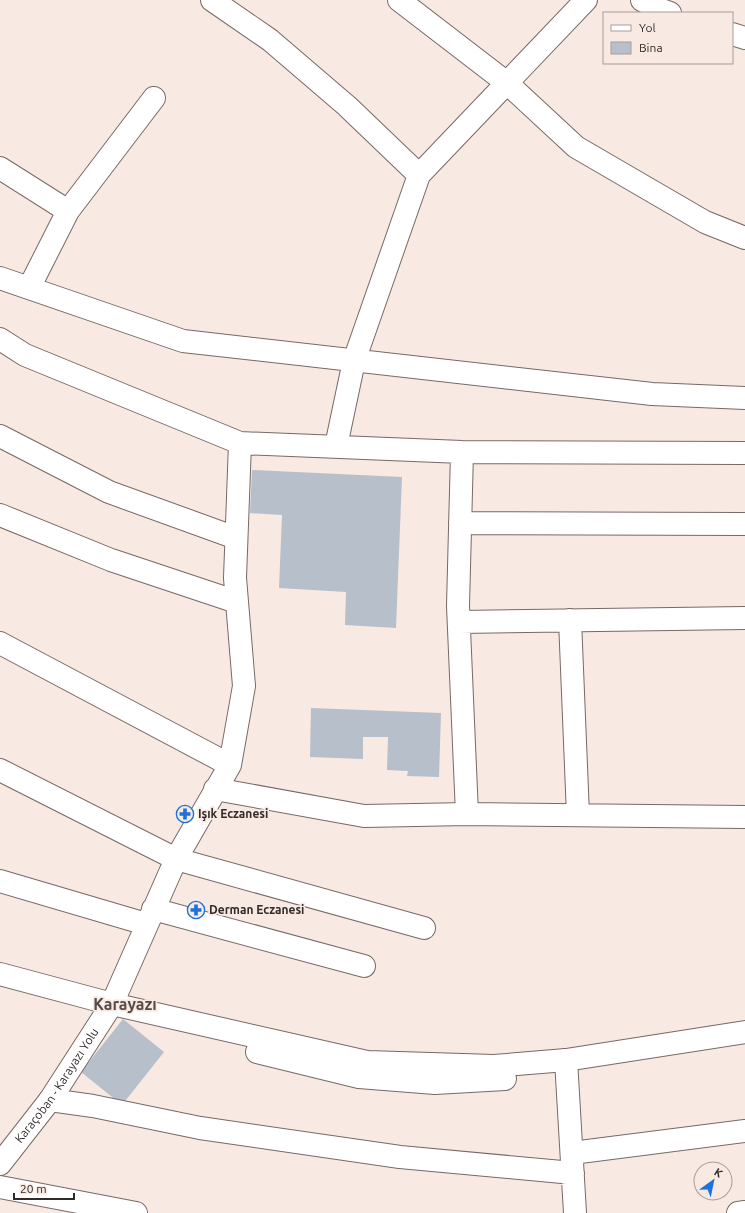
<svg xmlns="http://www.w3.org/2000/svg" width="745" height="1213" viewBox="0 0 745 1213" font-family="Ubuntu,sans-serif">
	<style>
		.building { fill: #b7bfca }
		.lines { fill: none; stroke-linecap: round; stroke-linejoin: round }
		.minor-casing { stroke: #776965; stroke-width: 24 }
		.major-casing { stroke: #776965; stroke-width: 24 }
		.minor { stroke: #fff; stroke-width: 22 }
		.major { stroke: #fff; stroke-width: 22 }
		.labels { text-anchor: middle; stroke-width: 3.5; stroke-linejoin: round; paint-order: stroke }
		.poi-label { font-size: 12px; font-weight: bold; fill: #302a28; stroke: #f8e9e3; text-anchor: start }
		.street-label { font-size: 12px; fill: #302a28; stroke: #f8e9e3 }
		.district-label { font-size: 16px; font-weight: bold; fill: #564a46; stroke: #f8e9e3 }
	</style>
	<rect width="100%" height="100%" fill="#f8e9e3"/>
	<path class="building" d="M252 470 402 477 396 628 345 625 346 592 279 588 282 515 250 513Z
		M311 708 441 713 439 777 407 776 408 771 387 770 388 737H363V759L310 757Z
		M123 1019 164 1052 122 1105 81 1072Z"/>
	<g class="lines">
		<defs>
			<path id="minor" d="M212 0 270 40 347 106 419 175
				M399 0 507 83 576 147 705 222 745 238
				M642 0 656 8 670 13
				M732 34 745 38
				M0 168 68 211 29 288
				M68 211 154 98
				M0 278 183 341 652 394 745 398
				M0 339 25 355 240 443 462 452 745 453
				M0 436 109 492 236 538
				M336 446 354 361 419 175 586 0
				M462 452 458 606 467 814
				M0 515 111 560 237 602
				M460 523 745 524
				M570 620 578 815
				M459 622 745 618
				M0 643 230 765
				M0 770 176 859 424 928
				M215 789 364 816 467 814 745 817
				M0 881 146 924
				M153 909 364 966
				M112 1004 176 859 230 765 244 686 235 578 240 443
				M566 1060 575 1213
				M50 1100 93 1106 200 1128 400 1157 573 1173
				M572 1153 745 1131
				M0 1187 136 1213
				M738 1213 745 1212"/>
			<g id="major">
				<path d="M0 974 112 1004 367 1062 494 1066 566 1060 745 1032"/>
				<path d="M257 1052 359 1077 435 1083 505 1079"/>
				<path id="s1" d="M0 1164 50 1100 112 1004"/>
			</g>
		</defs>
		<use href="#minor" class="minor-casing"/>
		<use href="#major" class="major-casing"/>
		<use href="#minor" class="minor"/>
		<use href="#major" class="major"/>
	</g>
	<defs>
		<symbol id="pharmacy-ring" viewBox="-11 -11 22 22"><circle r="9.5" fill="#f8e9e3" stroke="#1d72dc" stroke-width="1.5"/><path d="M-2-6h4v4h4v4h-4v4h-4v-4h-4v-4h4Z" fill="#1d72dc"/></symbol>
	</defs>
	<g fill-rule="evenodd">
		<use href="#pharmacy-ring" x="175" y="804" width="20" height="20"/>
		<use href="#pharmacy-ring" x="186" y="900" width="20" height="20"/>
	</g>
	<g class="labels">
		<g class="poi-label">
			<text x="198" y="818">Işık Eczanesi</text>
			<text x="209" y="914">Derman Eczanesi</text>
		</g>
		<g class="street-label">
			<text dy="4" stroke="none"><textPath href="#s1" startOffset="97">Karaçoban - Karayazı Yolu</textPath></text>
		</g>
		<g class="district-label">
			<text x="125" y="1010">Karayazı</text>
		</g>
	</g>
	<rect x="603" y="12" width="130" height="52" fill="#f8e9e3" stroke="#a89d98"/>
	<rect x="611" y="25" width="20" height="6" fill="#ffffff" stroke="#a89d98"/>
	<text x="639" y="32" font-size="12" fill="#302a28">Yol</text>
	<rect x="611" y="42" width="20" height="12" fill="#b7bfca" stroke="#a89d98"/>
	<text x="639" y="52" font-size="12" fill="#302a28">Bina</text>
	<g transform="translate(713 1181) rotate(33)"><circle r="19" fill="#f8e9e3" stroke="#a89d98"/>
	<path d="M0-3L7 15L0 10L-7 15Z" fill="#1d72dc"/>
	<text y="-6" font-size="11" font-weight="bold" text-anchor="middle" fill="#302a28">K</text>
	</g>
	<path d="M14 1193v6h60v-6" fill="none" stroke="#302a28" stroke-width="2"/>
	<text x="20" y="1193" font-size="12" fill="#302a28" stroke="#f8e9e3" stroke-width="3" paint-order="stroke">20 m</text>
</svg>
